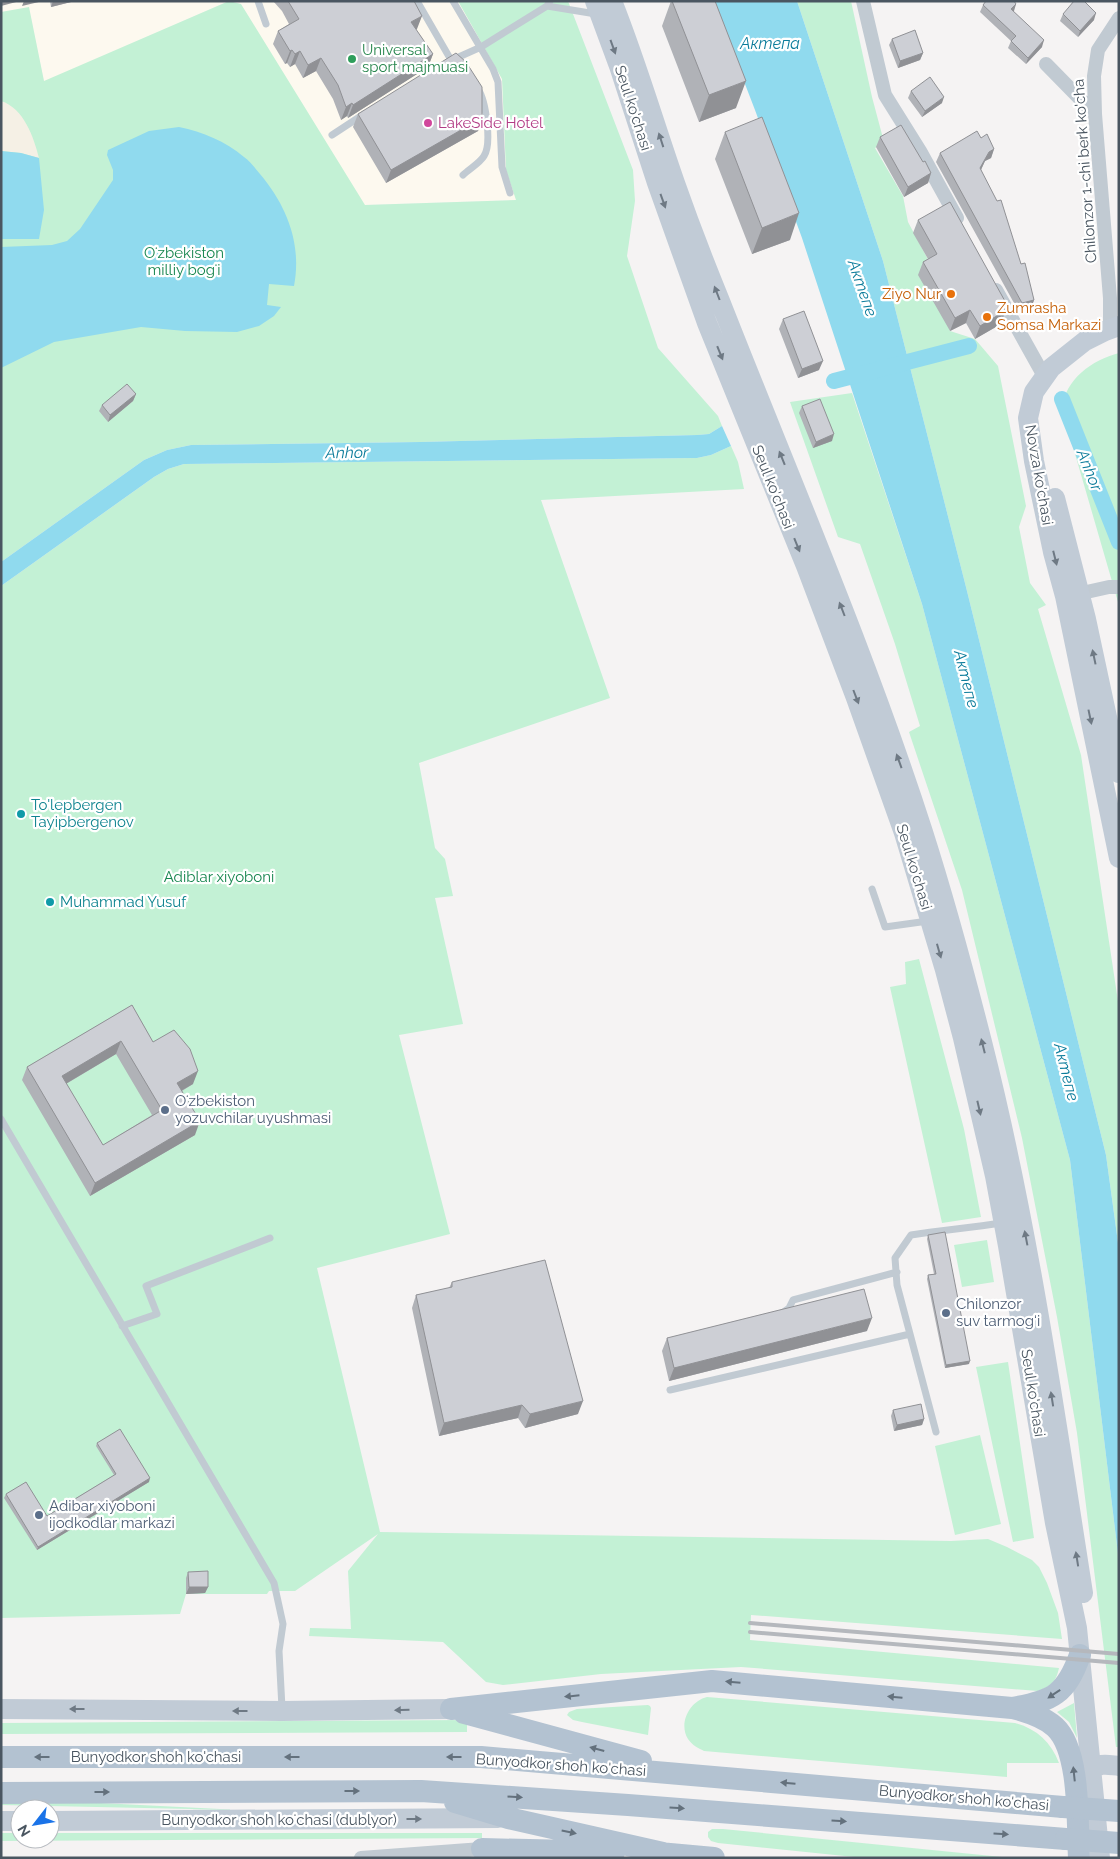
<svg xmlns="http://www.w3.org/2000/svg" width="1120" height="1859" viewBox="0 0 1120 1859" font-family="Raleway,sans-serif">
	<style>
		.commercial { fill: #fdf9ef }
		.green { fill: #c3f1d5 }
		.sand { fill: #f5f0e5 }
		.water { fill: #90daee }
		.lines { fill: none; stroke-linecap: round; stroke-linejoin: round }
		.canal { stroke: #90daee; stroke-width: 16 }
		.lane { stroke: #c1cad2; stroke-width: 7 }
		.street { stroke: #c1cad2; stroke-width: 14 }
		.secondary { stroke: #c1cbd6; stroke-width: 20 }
		.primary { stroke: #b3c2d1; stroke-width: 22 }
		.rail { stroke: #b5b8bd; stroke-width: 4 }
		.primary-bridge { stroke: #b3c2d1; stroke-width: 22 }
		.wall { fill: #b0b2b7; fill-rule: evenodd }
		.shaded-wall { fill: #909195 }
		.building { fill: #cdcfd5; stroke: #909195; fill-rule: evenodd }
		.oneway { fill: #6e7984 }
		.oneway2 { fill: #64717d }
		.leisure-dot { fill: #2e9e5b; stroke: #fff; stroke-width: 2 }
		.hotel-dot { fill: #d1479c; stroke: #fff; stroke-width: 2 }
		.food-dot { fill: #e8710a; stroke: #fff; stroke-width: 2 }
		.culture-dot { fill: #0f9aa8; stroke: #fff; stroke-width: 2 }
		.service-dot { fill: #5c6f8a; stroke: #fff; stroke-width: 2 }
		.labels { text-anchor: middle; stroke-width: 4.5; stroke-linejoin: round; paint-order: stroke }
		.leisure-label { font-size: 15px; fill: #27864d; stroke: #fff; text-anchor: start }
		.street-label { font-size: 15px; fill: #4a5661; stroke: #fff }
		.hotel-label { font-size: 15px; fill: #b23c85; stroke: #fff; text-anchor: start }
		.park-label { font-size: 15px; fill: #17864f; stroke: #fff }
		.food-label { font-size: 15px; fill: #c56008; stroke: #fff; text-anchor: end }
		.culture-label { font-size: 15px; fill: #0d838f; stroke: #fff; text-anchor: start }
		.service-label { font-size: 15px; fill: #4e5e75; stroke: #fff; text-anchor: start }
		.water-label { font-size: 16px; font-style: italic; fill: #0c7c9b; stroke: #fff }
	</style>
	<rect width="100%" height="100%" fill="#f5f3f3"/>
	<path class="commercial" d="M1 1H229L44 82 29 8 1 12Z
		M234 1H568L571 6 516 200 364 205 241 5Z"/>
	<path class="green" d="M229 1 241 4 365 205 516 200 506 170 502 79 458 1H568L633 170 635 201 627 256 658 348 718 416 722 426 709 434 697 435 420 442 191 445 167 450 144 460 1 562V12L29 7 44 81Z
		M797 1H851L872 97 884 142 875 148 903 196 908 222 932 267 950 331 975 339 998 366 1026 506 1019 527 1030 583 1046 605 1038 609 1081 755 1119 1008V1250L1106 1155 966 587 883 261Z
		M1119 353V602H1118L1062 409C1065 379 1092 360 1119 353Z
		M852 393 922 604 1070 1160 1119 1562V1747H1116L1077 1433 1057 1317 1022 1138 962 890 909 732 920 726 895 644 860 544 838 537 790 402Z
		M731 446 738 462 744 489 541 500 610 698 419 763 435 848 445 859 453 896 435 898 463 1024 399 1035 450 1234 317 1268 380 1532 951 1541 988 1539 1007 1547 1032 1560 1039 1567 1047 1583 1058 1613 1062 1639 751 1615 750 1640 1059 1668C1056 1682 1051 1686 1038 1691L741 1667 601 1674 503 1685 486 1682 443 1642 309 1636 310 1628 351 1629 348 1571 378 1534 295 1591H269L267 1594H186L180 1614 1 1618V586L154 477 168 469 184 464 697 458 711 455Z
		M919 959 964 1129 981 1217 942 1223 890 987 906 984 905 962Z
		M987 1240 994 1282 962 1287 954 1245Z
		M1008 1362 1034 1538 1013 1542 976 1367Z
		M980 1435 1001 1524 955 1535 935 1446Z
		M707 1697 1015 1723C1037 1729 1051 1742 1059 1763H1007V1777L704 1751C698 1748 692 1745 688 1739 678 1723 690 1701 707 1697Z
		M1074 1703 1077 1738 1069 1722 1057 1712Z
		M648 1705 650 1706 651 1708 648 1735 582 1722 573 1720 567 1715 569 1712 577 1709Z
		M467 1720V1732L1 1734V1723Z
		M1 1798 240 1810 1 1805Z
		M712 1829H723L1012 1858H864L718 1843 711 1841 708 1837V1832Z
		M1 1833H20V1839H50V1833H482V1838L1 1841Z"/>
	<path class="sand" d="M1 101C24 108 34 138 39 158L21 153 1 151Z"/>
	<path class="water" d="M713 1H797L883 261 966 587 1106 1155 1119 1250V1562L1070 1160 922 604 802 238 755 110Z
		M179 127C203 132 225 141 244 157 250 161 255 168 260 174 287 206 302 244 294 286L269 284 267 305 281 307 274 316 259 326 237 332 185 331 141 327 54 342 1 368V247L52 245 67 241 80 229 113 180V170L107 155 108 150 149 131Z
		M1 151 21 153 39 158 44 210 39 239H1Z
		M722 426 731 446 711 455 697 458 184 464 168 469 154 477 1 586V562L144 460 167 450 191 445 420 442 697 435 709 434Z"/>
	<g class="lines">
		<path class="canal" d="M834 381 969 346
			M1062 399 1119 542"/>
		<path class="lane" d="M258 1 266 24
			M417 1 451 60 455 63
			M453 1 493 69 498 82 502 167 510 193
			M547 6 596 14
			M452 60 481 47 547 6 550 1
			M332 135 364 114
			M463 175C469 169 480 163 484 156 492 144 486 101 478 89
			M872 889 885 927 928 921
			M1 1119 274 1583 283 1624 279 1651 282 1708
			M782 1313 789 1308 793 1300 897 1272
			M122 1326 157 1314 146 1286 270 1238
			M670 1390 910 1334
			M936 1432 897 1285 895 1258 911 1235C941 1230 971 1228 1001 1223"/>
		<path class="street" d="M863 1 885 95 920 151 957 218
			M1046 64 1095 114
			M996 290 1044 376
			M1110 328V298L1095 114 1094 76 1098 50 1119 18
			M1073 595 1109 587H1119
			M361 1858 482 1849"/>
		<path class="secondary" d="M595 1 619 66 657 183 707 323 806 566 856 698 904 833 945 970 963 1038 995 1176 1008 1246 1055 1523 1077 1628 1100 1858
			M612 1C636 61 654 123 675 183 689 223 704 262 720 301 789 477 865 652 923 832 945 901 964 971 982 1042 1028 1223 1054 1408 1083 1593
			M1119 326 1105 331 1085 341 1051 368 1034 392 1028 418 1034 461 1053 552 1065 596 1119 858
			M1055 498 1086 619 1119 773
			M1 1709 282 1711 451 1709
			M1091 1771C1099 1762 1108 1765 1119 1766
			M1 1821H20
			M50 1821 498 1818"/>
		<path class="primary" d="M1013 1708C1028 1712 1044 1717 1055 1727 1081 1751 1077 1824 1079 1858
			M451 1709 712 1681 1012 1708C1053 1701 1066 1694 1080 1655
			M464 1713 641 1761
			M1 1757H481L1063 1807
			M1 1793 421 1791 628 1805 1066 1839
			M455 1802 508 1818 663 1853
			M482 1849 614 1852
			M648 1852 714 1858"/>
		<path class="rail" d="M750 1623 1119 1654
			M750 1632 1119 1663"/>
		<path class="primary-bridge" d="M1063 1807 1119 1811
			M1066 1839 1119 1843"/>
	</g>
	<path class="wall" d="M50 1H75L51 7Z
		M273 1H414L417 29 416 30 433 54 428 67 348 118 347 116 341 120 333 99 316 71 303 78 295 64 290 67 287 63 285 64 273 44 278 31 289 24 282 11Z
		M671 1H715L736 108 699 122 662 26Z
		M1016 4 1013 11 1042 47 1026 64 1008 48 1011 41 980 12 983 5Z
		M1063 14 1094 20 1078 37 1060 21Z
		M892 39 923 53 920 60 898 68 889 45Z
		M911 91 942 103 922 117 908 98Z
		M358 114 482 118 478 131 386 183 353 127Z
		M725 132 790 240 752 254 715 159Z
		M880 137 923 162 931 173 928 183 904 197 876 147Z
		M981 138 994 149 991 158 985 161 981 170 1021 264 1034 300 1031 309 1019 312 936 162 940 153Z
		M918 220 1004 309 1005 311 1001 324 975 339 966 323 950 331 918 275 923 262 928 259 913 233Z
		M783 319 819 370 798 378 779 329Z
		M136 394 133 401 108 422 99 411 102 405Z
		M802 406 832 441 813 448 799 413Z
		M132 1005 153 1042 193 1084 182 1091 195 1135 90 1196 22 1080 27 1067ZM116 1054 152 1115 103 1145 66 1084Z
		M928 1235 969 1364 945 1368 927 1279 928 1275 934 1274 927 1239Z
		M452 1282 578 1414 525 1428 518 1418 439 1436 412 1308 416 1295 449 1288Z
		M867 1331 669 1381 662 1351 667 1338Z
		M893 1410 924 1419 922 1425 894 1431 891 1416Z
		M97 1443 149 1482 37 1550 4 1498 6 1494 47 1516 114 1475 96 1446Z
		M188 1572 208 1587 205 1593 186 1594V1578Z"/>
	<path class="shaded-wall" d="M1 1H20L1 6Z
		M24 1H43L22 6Z
		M53 1H75L51 7Z
		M1016 4 1014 11 1009 16 1011 9Z
		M1096 13 1094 20 1078 37 1080 31Z
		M422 16 417 29 406 35 411 22Z
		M1044 40 1042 47 1026 64 1028 58Z
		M292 50 287 63 285 64 290 51Z
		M300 51 295 64 290 67 295 54Z
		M923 53 920 60 898 68 900 61Z
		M433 54 428 67 348 118 353 105Z
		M321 58 316 71 303 78 308 65Z
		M746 81 736 108 699 122 709 95Z
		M944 97 942 103 922 117 925 111Z
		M352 103 347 116 341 120 346 107Z
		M482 118 478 131 386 183 391 170Z
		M994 149 991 158 985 161 977 178 980 168 989 152Z
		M931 173 928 183 904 197 908 187Z
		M799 213 790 240 752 254 762 228Z
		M1034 300 1031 309 1019 312 1022 303Z
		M1006 303 1002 313 1005 311 1001 324 975 339 980 326 1001 304Z
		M970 310 966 323 950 331 955 318Z
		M823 361 819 370 798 378 802 369Z
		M136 394 133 401 108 422 110 415Z
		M834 434 832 441 813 448 816 442Z
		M121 1041 116 1054 57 1089 62 1076Z
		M198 1071 193 1084 172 1096 177 1083Z
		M200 1121 195 1135 90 1196 95 1183Z
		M872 1318 867 1331 669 1381 674 1368Z
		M970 1361 969 1364 945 1368 946 1365Z
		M583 1401 578 1414 525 1428 530 1414Z
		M522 1405 518 1418 439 1436 444 1423Z
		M924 1419 922 1425 894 1431 897 1425Z
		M150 1478 149 1482 37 1550 38 1547Z
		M189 1587H208L205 1593 186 1594Z"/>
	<path class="building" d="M288 1H414L422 16 411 22 433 54 353 105 352 103 346 107 338 85 321 58 308 65 300 51 295 54 292 50 290 51 278 31 299 19Z
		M672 1H715L746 81 709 95Z
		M986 1H1014L1016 4 1011 9 1044 40 1028 58 1011 41 1016 36 983 5Z
		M1074 1H1084L1096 13 1080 31 1063 14Z
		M915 30 923 53 900 61 892 39Z
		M456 53 466 62 482 87V118L391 170 358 114Z
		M930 77 944 97 925 111 911 91Z
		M762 117 799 213 762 228 725 132Z
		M901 125 923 162 925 161 931 173 908 187 880 137Z
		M977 131 981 138 987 134 994 149 989 152 980 168 997 201 1001 200 1021 264 1025 263 1034 300 1022 303 940 153Z
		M950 202 1006 303 1001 304 1005 311 980 326 970 310 955 318 923 262 937 254 918 220Z
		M804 311 823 361 802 369 783 319Z
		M127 384 136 394 110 415 102 405Z
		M820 399 834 434 816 442 802 406Z
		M132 1005 153 1042 174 1030 190 1049 198 1071 177 1083 200 1121 95 1183 27 1067ZM121 1041 162 1110 103 1145 62 1076Z
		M945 1232 970 1361 946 1365 928 1275 936 1274 928 1235Z
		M545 1260 583 1401 530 1414 522 1405 444 1423 416 1295 452 1287V1282Z
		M864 1289 872 1318 674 1368 667 1338Z
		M921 1404 924 1419 897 1425 893 1410Z
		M120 1429 150 1478 38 1547 6 1494 26 1482 47 1516 116 1474 97 1443Z
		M208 1571V1587H189L188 1572Z"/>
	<defs><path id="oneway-solid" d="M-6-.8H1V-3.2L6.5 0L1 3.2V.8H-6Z" transform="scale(1.25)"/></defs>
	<g class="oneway">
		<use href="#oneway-solid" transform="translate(613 47) rotate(70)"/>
		<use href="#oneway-solid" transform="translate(661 140) rotate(-108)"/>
		<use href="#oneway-solid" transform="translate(663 201) rotate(70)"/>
		<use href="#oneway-solid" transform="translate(717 293) rotate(-111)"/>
		<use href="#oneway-solid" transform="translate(720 353) rotate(68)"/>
		<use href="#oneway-solid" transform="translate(782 458) rotate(-112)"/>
		<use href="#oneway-solid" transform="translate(797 545) rotate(68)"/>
		<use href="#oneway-solid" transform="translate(1055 558) rotate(76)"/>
		<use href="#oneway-solid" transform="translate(842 609) rotate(-111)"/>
		<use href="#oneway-solid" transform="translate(1094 657) rotate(-102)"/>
		<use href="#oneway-solid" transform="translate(856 697) rotate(69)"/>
		<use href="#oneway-solid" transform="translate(1090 717) rotate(78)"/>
		<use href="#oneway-solid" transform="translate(899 761) rotate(-110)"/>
		<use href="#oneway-solid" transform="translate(939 951) rotate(74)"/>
		<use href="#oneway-solid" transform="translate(983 1046) rotate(-104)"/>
		<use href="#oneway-solid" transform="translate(979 1108) rotate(77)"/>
		<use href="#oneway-solid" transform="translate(1026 1238) rotate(-101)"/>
		<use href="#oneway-solid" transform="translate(1052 1399) rotate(-99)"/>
		<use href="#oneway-solid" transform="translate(1077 1559) rotate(-99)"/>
		<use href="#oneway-solid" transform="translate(77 1709) rotate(-180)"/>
		<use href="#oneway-solid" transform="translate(402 1710) rotate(179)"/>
		<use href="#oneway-solid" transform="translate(240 1711) rotate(-180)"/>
		<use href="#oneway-solid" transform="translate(414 1819)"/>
	</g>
	<g class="oneway2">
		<use href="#oneway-solid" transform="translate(733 1682) rotate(-175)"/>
		<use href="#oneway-solid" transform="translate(1054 1694) rotate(146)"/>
		<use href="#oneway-solid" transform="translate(572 1696) rotate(174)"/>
		<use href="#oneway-solid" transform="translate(895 1697) rotate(-175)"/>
		<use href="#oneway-solid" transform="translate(597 1749) rotate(-165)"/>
		<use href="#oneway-solid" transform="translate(42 1757) rotate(-180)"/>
		<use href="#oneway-solid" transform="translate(292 1757) rotate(-180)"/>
		<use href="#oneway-solid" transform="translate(454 1757) rotate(-180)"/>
		<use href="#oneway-solid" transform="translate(1074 1774) rotate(-96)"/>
		<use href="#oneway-solid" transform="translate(788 1783) rotate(-175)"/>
		<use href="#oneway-solid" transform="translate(352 1791)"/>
		<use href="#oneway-solid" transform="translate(102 1792)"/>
		<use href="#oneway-solid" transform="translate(515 1797) rotate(4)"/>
		<use href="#oneway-solid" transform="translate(677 1808) rotate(4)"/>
		<use href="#oneway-solid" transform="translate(839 1821) rotate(4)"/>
		<use href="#oneway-solid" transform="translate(569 1832) rotate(12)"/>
		<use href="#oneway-solid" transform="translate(1001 1834) rotate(4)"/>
	</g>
	<circle class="leisure-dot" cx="352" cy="59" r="5"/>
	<circle class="hotel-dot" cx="428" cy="123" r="5"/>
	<g class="food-dot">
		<circle cx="951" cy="294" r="5"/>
		<circle cx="987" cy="317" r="5"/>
	</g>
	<g class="culture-dot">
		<circle cx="21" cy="814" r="5"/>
		<circle cx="50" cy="902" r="5"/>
	</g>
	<g class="service-dot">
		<circle cx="165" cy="1110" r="5"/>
		<circle cx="946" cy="1313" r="5"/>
		<circle cx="39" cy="1515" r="5"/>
	</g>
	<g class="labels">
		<g class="leisure-label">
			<text x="362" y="55">Universal<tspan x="362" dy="17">sport majmuasi</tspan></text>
		</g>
		<g class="street-label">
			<text transform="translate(633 108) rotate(72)" y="5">Seul ko'chasi</text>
			<text transform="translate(1085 171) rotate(-94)" y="5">Chilonzor 1-chi berk ko'cha</text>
			<text transform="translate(1039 475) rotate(80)" y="5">Novza ko'chasi</text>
			<text transform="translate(773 487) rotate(68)" y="5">Seul ko'chasi</text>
			<text transform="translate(914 867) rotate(73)" y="5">Seul ko'chasi</text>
			<text transform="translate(1033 1393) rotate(81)" y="5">Seul ko'chasi</text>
			<text x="156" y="1762">Bunyodkor shoh ko'chasi</text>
			<text transform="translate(561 1765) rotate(4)" y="5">Bunyodkor shoh ko'chasi</text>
			<text transform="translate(964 1798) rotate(5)" y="5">Bunyodkor shoh ko'chasi</text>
			<text x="279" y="1825">Bunyodkor shoh koʻchasi (dublyor)</text>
		</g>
		<g class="hotel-label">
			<text x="438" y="128">LakeSide Hotel</text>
		</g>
		<g class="park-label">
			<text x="184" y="258">Oʻzbekiston<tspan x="184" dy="17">milliy bogʻi</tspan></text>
			<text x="219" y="882">Adiblar xiyoboni</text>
		</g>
		<g class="food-label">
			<text x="941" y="299">Ziyo Nur</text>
			<text x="997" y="313" text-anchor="start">Zumrasha<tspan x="997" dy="17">Somsa Markazi</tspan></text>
		</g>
		<g class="culture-label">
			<text x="31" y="810">To'lepbergen<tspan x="31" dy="17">Tayipbergenov</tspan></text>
			<text x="60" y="907">Muhammad Yusuf</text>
		</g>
		<g class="service-label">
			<text x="175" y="1106">Oʻzbekiston<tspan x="175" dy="17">yozuvchilar uyushmasi</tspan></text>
			<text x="956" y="1309">Chilonzor<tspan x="956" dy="17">suv tarmog‘i</tspan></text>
			<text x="49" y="1511">Adibar xiyoboni<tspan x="49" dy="17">ijodkodlar markazi</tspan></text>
		</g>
		<g class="water-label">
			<text x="770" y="49">Актепа</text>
			<text transform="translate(863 288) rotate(71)" y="6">Актепе</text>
			<text transform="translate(347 452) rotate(-1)" y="6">Anhor</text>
			<text transform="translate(1090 470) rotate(68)" y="6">Anhor</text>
			<text transform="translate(967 679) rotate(76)" y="6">Актепе</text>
			<text transform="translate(1067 1072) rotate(76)" y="6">Актепе</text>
		</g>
	</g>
	<rect width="1120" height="1859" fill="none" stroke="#4a5661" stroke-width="5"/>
	<g transform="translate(35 1824) rotate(239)"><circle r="24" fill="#ffffff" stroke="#b7bbc0"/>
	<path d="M0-4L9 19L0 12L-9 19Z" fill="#1a73e8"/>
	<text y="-8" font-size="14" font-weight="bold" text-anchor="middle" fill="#4a5661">N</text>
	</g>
</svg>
